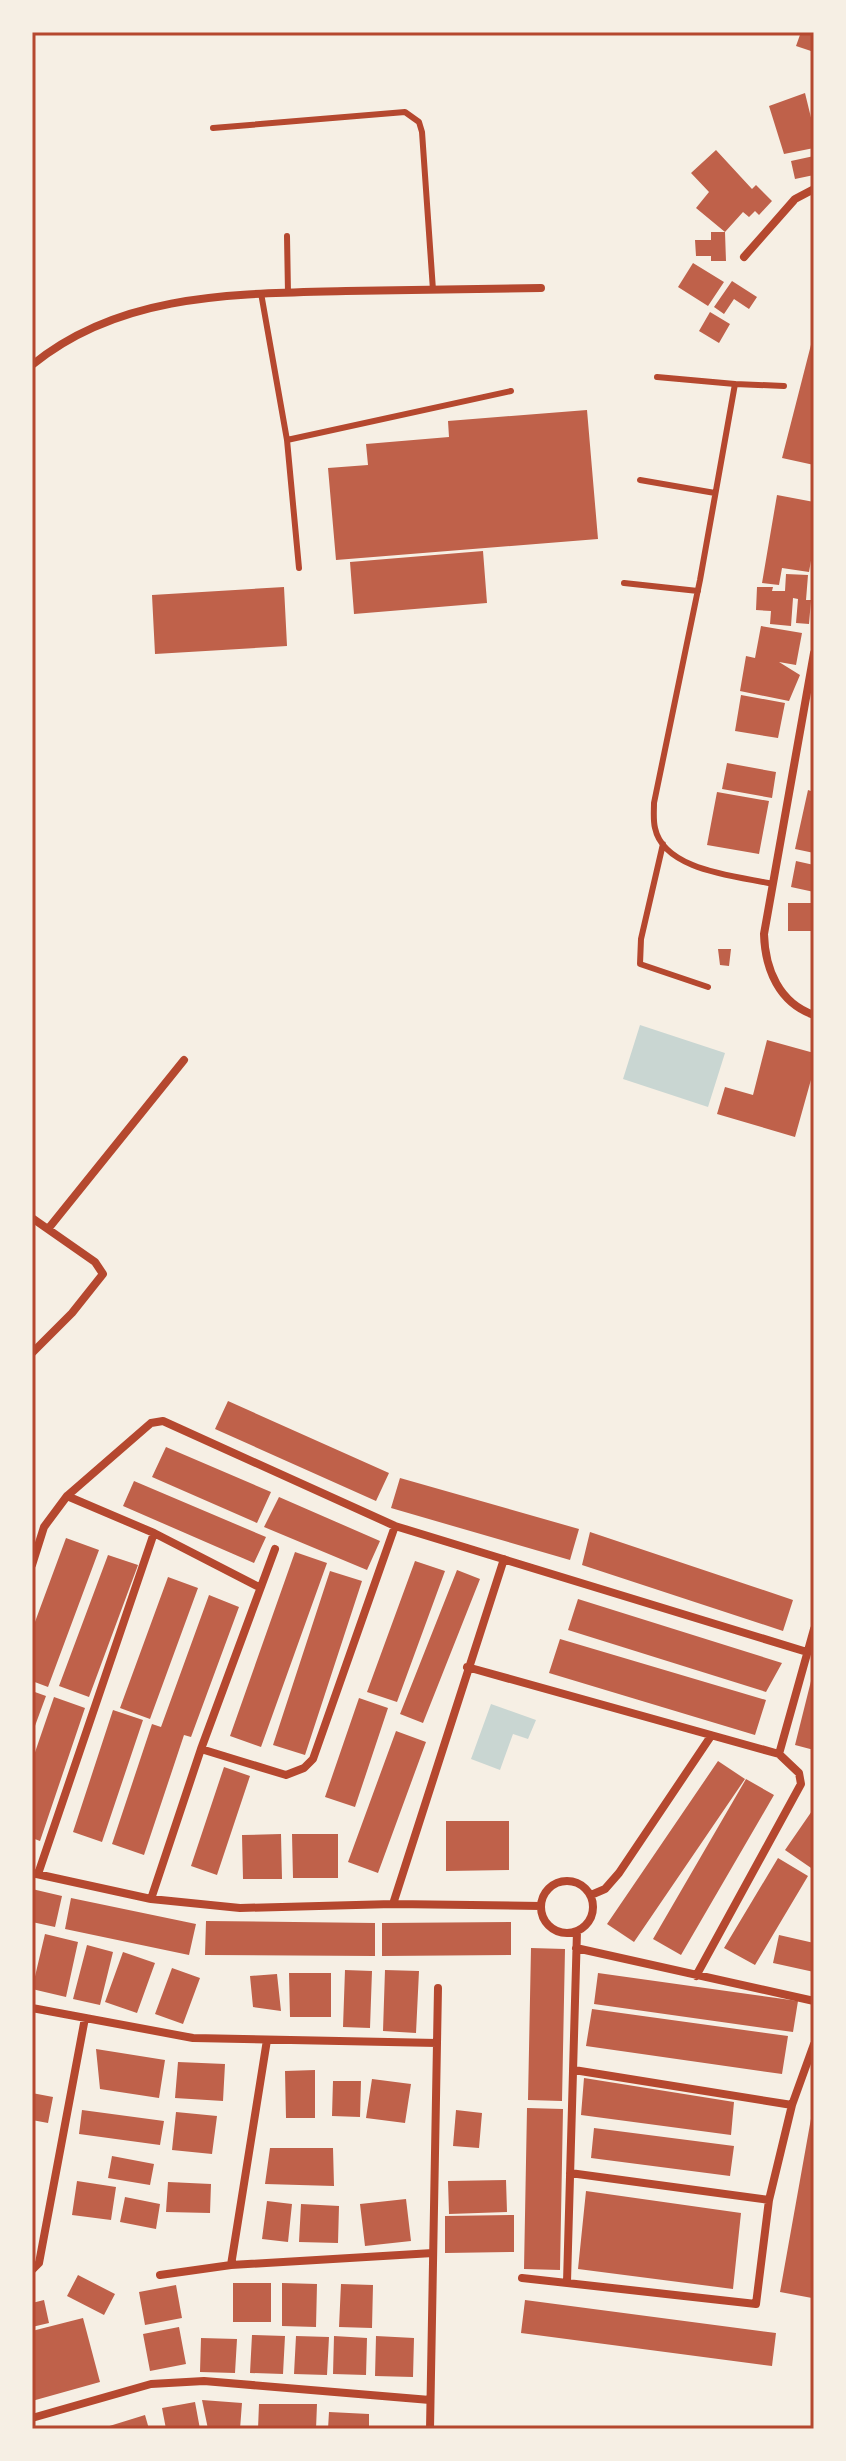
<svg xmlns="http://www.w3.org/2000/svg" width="846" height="2461" viewBox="0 0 846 2461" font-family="Bitter,serif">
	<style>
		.water { fill: #c9d6d2 }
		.building { fill: #bf614a }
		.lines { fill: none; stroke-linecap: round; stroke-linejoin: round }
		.service { stroke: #b5482f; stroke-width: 6 }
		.minor { stroke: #b5482f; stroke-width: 8 }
		.neatline { fill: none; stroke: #b5482f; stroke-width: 3 }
	</style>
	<rect width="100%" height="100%" fill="#f6efe4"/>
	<path class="water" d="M640 1025 725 1053 708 1107 623 1079Z
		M491 1704 536 1720 528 1739 513 1734 500 1770 471 1759Z"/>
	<path class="building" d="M801 32 814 36V52L796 46Z
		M805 93 814 130V148L784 154 769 106Z
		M716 150 752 189 756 185 772 201 759 215 755 211 749 217 743 212 725 232 696 208 709 192 691 173Z
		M814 156V175L795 179 791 161Z
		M711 232H725L726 261H711V256H696L695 240H711Z
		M693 263 724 282 708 306 678 287Z
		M732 281 757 297 749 309 734 299 724 314 714 307Z
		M710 312 730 324 719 343 699 331Z
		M814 333V465L782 458Z
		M587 410 598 539 336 560 328 468 368 465 366 444 449 437 448 421Z
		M777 495 814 502V543L809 572 782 568 779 585 762 583Z
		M483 551 487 603 354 614 350 562Z
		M786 574 808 575 806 600H811L809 624 796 623 798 599 793 598 791 626 770 624 771 611 756 610 757 587H773L772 591H785Z
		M284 587 287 646 155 654 152 595Z
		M761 626 802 633 796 665 779 662 800 675 789 701 740 691 746 656 755 658Z
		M741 695 785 703 778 738 735 731Z
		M727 763 776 772 772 798 722 789Z
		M808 790 814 792V853L795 849Z
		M717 792 769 801 759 854 707 845Z
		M796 861 814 865V892L791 887Z
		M788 903H814V931H788Z
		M718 949H731L729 966 720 965Z
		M767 1040 814 1053V1069L795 1137 717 1114 725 1087 753 1095Z
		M228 1401 389 1473 376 1501 215 1429Z
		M166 1447 271 1492 257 1523 152 1477Z
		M400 1478 579 1529 570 1560 391 1508Z
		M134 1481 266 1537 254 1563 123 1506Z
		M279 1497 380 1541 367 1570 264 1527Z
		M590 1532 793 1600 783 1631 582 1565Z
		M66 1538 99 1550 48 1687 32 1681V1630Z
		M295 1552 327 1563 261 1747 230 1736Z
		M108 1555 138 1565 89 1697 59 1686Z
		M415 1561 445 1571 397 1702 367 1692Z
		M457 1570 480 1579 423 1723 400 1714Z
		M330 1571 362 1581 305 1755 273 1745Z
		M168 1577 198 1588 150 1719 120 1708Z
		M209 1595 239 1607 191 1737 184 1735 144 1855 112 1844 152 1724 161 1727Z
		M578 1599 782 1663 766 1692 568 1630Z
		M560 1639 766 1700 755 1735 549 1673Z
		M813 1673H814V1750L795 1745Z
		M32 1691 46 1696 32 1734Z
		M54 1697 85 1708 40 1841 32 1838V1761Z
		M359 1698 388 1708 355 1807 325 1797Z
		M113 1710 143 1720 102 1842 73 1832Z
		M396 1731 426 1742 378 1873 348 1862Z
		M718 1761 745 1779 634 1942 607 1924Z
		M224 1767 250 1776 217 1875 191 1866Z
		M746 1779 774 1795 681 1955 653 1939Z
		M814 1808V1870L785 1850Z
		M446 1821H509V1870L446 1871Z
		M281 1834 282 1879H243L242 1835Z
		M292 1834H338V1878H293Z
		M778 1858 808 1876 755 1965 724 1948Z
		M32 1889 62 1896 55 1927 32 1922Z
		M71 1898 196 1924 189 1955 65 1929Z
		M206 1921 375 1923V1956L205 1955Z
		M511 1922V1955L382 1956V1923Z
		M45 1934 78 1942 66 1997 32 1989Z
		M779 1935 814 1943V1972L773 1963Z
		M87 1945 113 1952 100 2005 73 1999Z
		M531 1948 565 1949 562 2101 528 2100Z
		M123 1952 155 1963 137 2013 105 2002Z
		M172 1968 200 1978 183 2024 155 2014Z
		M345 1970 372 1971 370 2028 343 2027Z
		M385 1970 419 1971 416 2033 383 2031Z
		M289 1973H331V2017H290Z
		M598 1973 798 2001 793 2032 594 2004Z
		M277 1974 281 2011 253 2007 250 1976Z
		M592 2009 788 2036 782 2074 586 2046Z
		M96 2049 165 2060 159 2098 100 2089Z
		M178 2062 225 2064 223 2101 175 2098Z
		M315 2070V2118H286L285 2071Z
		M584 2078 734 2102 731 2135 581 2115Z
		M372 2079 411 2084 405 2123 366 2118Z
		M333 2081H361L360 2117 332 2116Z
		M32 2093 53 2097 48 2123 32 2120Z
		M527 2108 563 2109 560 2270 524 2269Z
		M82 2110 164 2121 160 2145 79 2134Z
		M456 2110 482 2113 479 2148 453 2146Z
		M176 2112 217 2116 212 2154 172 2150Z
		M812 2113 814 2287 812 2298 780 2292Z
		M594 2128 734 2146 730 2176 591 2158Z
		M270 2148H333L334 2186 265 2184Z
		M112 2156 154 2164 150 2185 108 2178Z
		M506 2180 507 2212 449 2214 448 2181Z
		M77 2181 116 2187 111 2220 72 2215Z
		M168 2182 211 2184 210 2213 166 2212Z
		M586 2191 741 2213 733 2289 578 2269Z
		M125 2197 160 2204 156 2229 120 2222Z
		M406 2199 411 2241 365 2246 360 2204Z
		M267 2201 292 2204 288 2242 262 2239Z
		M301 2204 339 2206 338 2243 299 2242Z
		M514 2215V2252L445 2253V2216Z
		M78 2275 115 2294 104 2315 67 2296Z
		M233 2283H271V2322H233Z
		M282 2283 317 2284 316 2327 282 2326Z
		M341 2284 373 2285 372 2328 339 2327Z
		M176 2285 182 2318 145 2325 139 2292Z
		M44 2300 49 2323 32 2327V2303Z
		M525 2300 776 2333 772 2366 521 2333Z
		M83 2318 100 2382 32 2401V2331Z
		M179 2327 186 2364 150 2371 143 2334Z
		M252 2335 285 2336 283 2374 250 2373Z
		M296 2336 329 2337 327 2375 294 2374Z
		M334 2336 367 2338 366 2375 333 2374Z
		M376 2336 414 2338 413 2377 375 2376Z
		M201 2338 237 2339 235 2373 200 2372Z
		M202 2400 242 2403 240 2429H208Z
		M195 2402 200 2429H166L162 2408Z
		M259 2404H317L316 2429H258Z
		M329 2412 369 2414V2429H328Z
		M145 2415 149 2429H103V2428Z"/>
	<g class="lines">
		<path class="service" d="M213 128 405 112 419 122 422 132 433 290
			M287 236 288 293
			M261 293 287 440 299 568
			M657 377 735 384
			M287 440 511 391
			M640 480 715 493
			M624 583 698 591
			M663 844 641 939 640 964 708 987
			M773 884C737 876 664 871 655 828 653 820 654 811 654 803L700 580 735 384 784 386"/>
		<path class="minor" d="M744 257 795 199 814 189
			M32 365C121 292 237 294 346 291 411 290 476 289 541 288
			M814 653 764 934C765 969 779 1003 814 1015
			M32 1218 95 1262 103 1274 72 1313 32 1353
			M48 1229 184 1060
			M67 1496 154 1533 259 1587
			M32 1565 44 1527 67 1496 151 1423 163 1421 395 1526 807 1652
			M467 1667 779 1754 799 1773 801 1784 696 1976
			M201 1749 286 1775 304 1768 313 1759 395 1526
			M779 1754 814 1629
			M32 1873 151 1899 240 1908 393 1904 541 1906
			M38 1874 154 1533
			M541 1907a26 26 0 1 1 52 0a26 26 0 1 1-52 0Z
			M591 1895 605 1889 619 1873 711 1736
			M151 1899 201 1749 275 1549
			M393 1904 504 1559
			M576 1948 814 2001
			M32 2008 193 2038 437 2043
			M574 2070 792 2105
			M570 2173 769 2200
			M231 2265 267 2040
			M32 2270 39 2263 85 2018
			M160 2275 231 2265 433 2253
			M522 2278 756 2304 769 2200 792 2105 814 2044
			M567 2282 577 1931
			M32 2418 151 2384 204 2381 430 2400
			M430 2429 438 1988"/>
	</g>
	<rect width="846" height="2461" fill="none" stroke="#f6efe4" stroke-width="68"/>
	<rect x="34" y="34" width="778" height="2393" class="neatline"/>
</svg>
